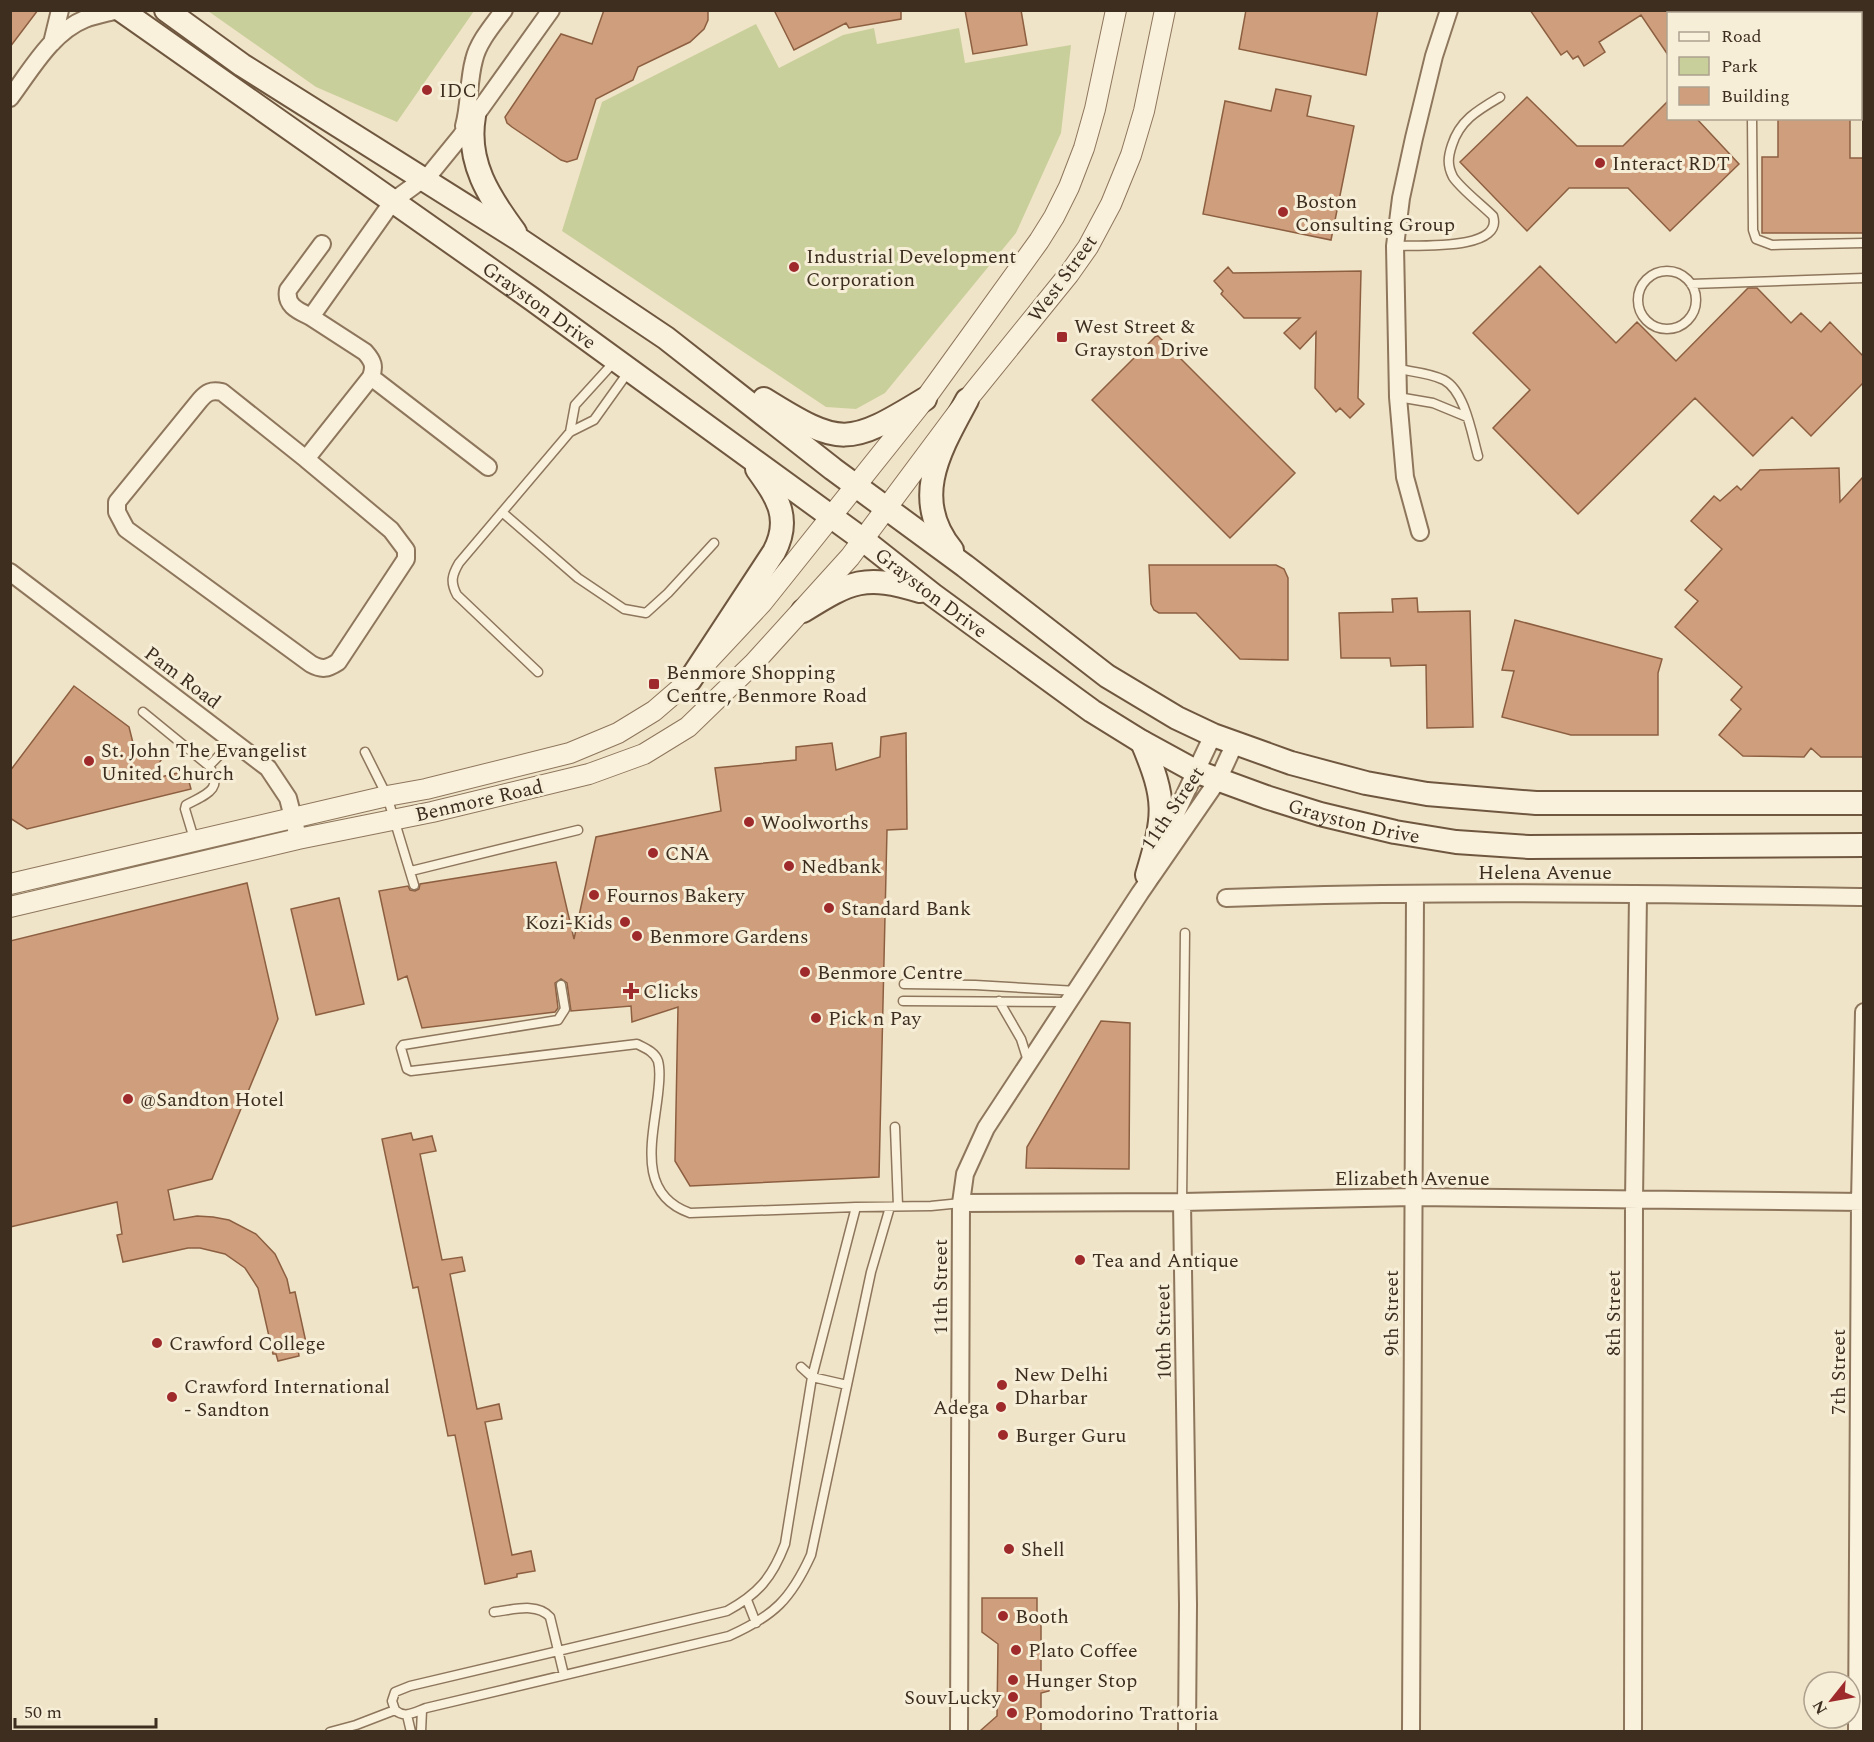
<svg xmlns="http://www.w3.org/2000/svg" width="1874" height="1742" viewBox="0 0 1874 1742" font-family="Spectral,serif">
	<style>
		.green { fill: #c9cf9b }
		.building { fill: #cf9f7d; stroke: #8d5f41; stroke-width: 1.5 }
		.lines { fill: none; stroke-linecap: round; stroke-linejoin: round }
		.service-casing { stroke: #8d765c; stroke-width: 11 }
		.minor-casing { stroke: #8d765c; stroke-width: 20 }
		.tertiary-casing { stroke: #8d765c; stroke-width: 22 }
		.secondary-casing { stroke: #6f573f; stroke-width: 26 }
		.service { stroke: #faf1dc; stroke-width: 8 }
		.minor { stroke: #faf1dc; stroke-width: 16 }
		.tertiary { stroke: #faf1dc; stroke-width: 20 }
		.secondary { stroke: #faf1dc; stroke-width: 22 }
		.poi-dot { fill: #9e2a2b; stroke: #f7eed8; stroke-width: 2 }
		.labels { text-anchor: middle; stroke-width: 6; stroke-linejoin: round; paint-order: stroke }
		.poi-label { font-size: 20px; fill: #3d2e20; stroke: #f7eed8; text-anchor: start }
		.street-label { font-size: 20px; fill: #3d2e20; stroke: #f7eed8 }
	</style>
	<rect width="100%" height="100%" fill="#f0e4c8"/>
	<path class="green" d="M208 11H474L397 122 316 87Z
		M756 24 779 68 843 35 874 28 877 44 959 28 965 63 1071 45 1061 133 1016 233 885 393 856 409 826 407 562 231 602 102Z"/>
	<path class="building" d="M10 10H38L10 47Z
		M604 10H708V20L704 29 690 42 638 67 633 80 596 99 577 159 567 162 561 160 512 127 507 123 505 117 561 34 592 44Z
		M774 10H901V19L849 28 846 23 794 50Z
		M965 10H1021L1027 45 973 54Z
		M1246 10H1378L1366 75 1239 49Z
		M1530 10H1668V55L1641 15 1599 42 1605 52 1584 66 1578 56 1573 59 1567 51 1561 55Z
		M1276 89 1311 96 1307 116 1354 126 1331 240 1203 214 1225 101 1271 111Z
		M1527 97 1577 146H1623L1668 101V118H1696L1739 164 1670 231 1628 188H1569L1527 231 1460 162Z
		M1778 118H1850V158H1863V233H1762V157H1778Z
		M1540 266 1616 343 1637 322 1676 361 1748 288H1757L1791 323 1801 313 1821 332 1830 322 1863 356V383L1811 436 1792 417 1753 456 1695 398 1578 514 1493 428 1530 390 1473 333Z
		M1228 267 1233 273 1361 271 1358 398 1364 404 1350 418 1340 408 1336 412 1315 388 1316 332 1300 349 1284 333 1300 318H1244L1221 294 1223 291 1214 281Z
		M1157 335 1295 473 1230 538 1092 400Z
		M1839 468 1840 502 1863 477V757H1821L1811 748 1804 757 1743 756 1719 735 1741 709 1731 700 1742 687 1675 627 1698 601 1685 590 1722 549 1691 521 1714 496 1720 501 1737 486 1741 490 1760 470Z
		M1149 565H1276L1284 569 1288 578V660L1240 659 1196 613H1159L1154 610 1151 604Z
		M1417 598 1418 612 1470 611 1473 727 1427 728 1426 665 1391 666 1390 658H1341L1339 613 1393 612 1392 599Z
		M1515 620 1662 659 1658 673V735H1571L1502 717 1514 671 1502 670Z
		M74 686 129 727 135 751 156 747 165 754 148 780 186 771 191 789 27 829 10 818V771Z
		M906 733 907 829 887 830 879 1177 690 1186 675 1161 678 1007 632 1022 631 1006 571 1011 567 983 561 979 555 983 558 1008 555 1012 422 1028 407 976 398 980 379 891 408 886 410 890 415 891 419 889 420 884 556 862 574 939 596 837 721 811 715 768 796 760V747L832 743 836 770 880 757 881 737Z
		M247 883 278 1019 212 1179 168 1190 174 1220 197 1216 213 1217 229 1220 256 1234 275 1254 287 1279 290 1293 295 1292 307 1347 298 1349 299 1356 278 1361 276 1354H273L258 1288 245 1268 225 1254 200 1248H188L123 1262 117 1235 122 1234 117 1202 10 1227V941Z
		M339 898 364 1004 316 1015 291 909Z
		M1101 1021 1130 1023 1129 1169 1026 1168 1027 1147Z
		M411 1133 413 1140 432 1136 436 1151 420 1154 442 1260 462 1257 465 1271 450 1274 477 1409 499 1404 502 1419 485 1422 512 1555 531 1551 535 1571 517 1574V1577L485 1584 455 1435 448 1436 418 1287 413 1288 382 1139Z
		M982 1598H1037V1622L1041 1621V1676L1050 1677 1049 1691 1041 1693V1731H980L997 1716 998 1644 982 1632Z"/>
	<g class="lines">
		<defs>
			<path id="service" d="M1750 10V14
				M1752 118 1753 230 1756 239 1772 245 1864 243
				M1395 246C1417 245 1504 251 1493 216 1482 205 1461 189 1453 177 1447 165 1448 157 1452 145 1460 120 1478 110 1500 97
				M1638 300a29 29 0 1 1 58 0a29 29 0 1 1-58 0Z
				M1691 284 1864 278
				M1398 369C1414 372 1430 373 1444 380 1465 391 1472 435 1478 456
				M1398 397 1433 403 1467 417
				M570 432 575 405 615 361
				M502 512 578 578 624 609 646 613 668 593 714 543
				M538 672 457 595C450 582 452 575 459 563L570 432 594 420 629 371
				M143 712 209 766C225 790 204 795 186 805L185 809 195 842
				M365 752 387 796 414 885
				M209 766 233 741
				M411 871 578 830
				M904 984 975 985 1077 991
				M561 985 565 1009 558 1020 403 1045 401 1048 407 1069 411 1071 637 1044C645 1048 655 1052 658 1061 661 1072 659 1083 658 1094 653 1139 636 1194 690 1213L856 1207 931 1206 961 1203
				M903 1001 1069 1002
				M999 1001 1021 1039 1028 1061
				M895 1127 898 1206
				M1182 1202 1185 933
				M856 1207 812 1377 785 1544C772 1578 758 1594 727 1611L410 1686 395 1692 392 1701 395 1710C405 1719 415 1712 426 1708L729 1636C774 1616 791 1599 811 1555L871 1272 890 1207
				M801 1367 812 1377 847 1385
				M747 1600 756 1623
				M494 1612C512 1610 537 1602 550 1617L564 1675
				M407 1715 411 1732
				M330 1732 356 1725 395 1710
				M421 1732 422 1710"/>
			<path id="minor" d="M52 43 60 10
				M10 98C31 70 52 32 85 19 95 15 107 13 118 10
				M464 126C470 105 468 82 474 60 478 42 493 25 504 10
				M311 317C299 311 285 306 288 290L322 244
				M371 377 488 467
				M306 459 391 530 406 550V559L338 662C327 669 322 670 311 664L126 529 117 512V502L200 400C207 392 211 390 222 392L306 459 371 377C375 366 373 361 365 352L311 317 393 201 430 174 461 136 551 10
				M1420 532 1405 477 1398 397 1395 246 1401 198 1414 138 1434 56 1449 10
				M10 572 268 768 288 798 296 829
				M1162 843 1213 735
				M1226 898C1438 890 1651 894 1864 897
				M1182 1202 1188 1605 1187 1732
				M961 1203 1182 1202 1413 1197 1864 1202
				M959 1732 961 1203 965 1174 986 1128 1140 893 1218 780 1235 743
				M1411 1732 1415 894
				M1633 1732 1634 1201 1638 894
				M1857 1732 1860 1202 1864 1012"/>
			<path id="tertiary" d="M10 884 387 796 426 789 570 753 618 733 654 711 690 680 762 603 925 399 1039 241 1054 217 1069 187 1084 148 1095 109 1116 10
				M10 907 298 839 432 812 589 774 644 754 688 727 754 663 850 557 967 400 1069 274 1088 247 1111 204 1131 155 1144 111 1165 10"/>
			<g id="secondary">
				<path id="s1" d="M121 10 532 299 862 539 933 595 1092 711 1142 742 1195 771 1266 797 1320 814 1395 832 1456 842 1529 847 1864 845"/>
				<path d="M166 10 242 65 520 240 666 338 833 469 965 566 1107 676 1177 718 1213 735 1291 763 1366 783 1427 794 1536 803H1864"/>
				<path d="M474 116C466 162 489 197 515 232"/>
				<path d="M764 399C841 447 848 446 925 399"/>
				<path d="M952 550C910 499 940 450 967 400"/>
				<path d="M803 611C851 581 865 574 920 591"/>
				<path d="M690 680 774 552C792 518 777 497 757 469"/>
				<path d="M1142 742C1167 801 1165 815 1147 875"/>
			</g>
		</defs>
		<use href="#service" class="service-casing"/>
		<use href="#minor" class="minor-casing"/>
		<use href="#tertiary" class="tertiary-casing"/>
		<use href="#secondary" class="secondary-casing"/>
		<use href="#service" class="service"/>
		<use href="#minor" class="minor"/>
		<use href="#tertiary" class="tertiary"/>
		<use href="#secondary" class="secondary"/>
	</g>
	<g class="poi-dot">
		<circle cx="427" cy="90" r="6"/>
		<circle cx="1600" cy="163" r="6"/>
		<circle cx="1283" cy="212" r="6"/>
		<circle cx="794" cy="267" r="6"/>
		<rect x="1056" y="331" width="12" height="12" rx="3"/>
		<rect x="648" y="678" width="12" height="12" rx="3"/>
		<circle cx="89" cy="761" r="6"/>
		<circle cx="749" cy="822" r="6"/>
		<circle cx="653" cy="853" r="6"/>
		<circle cx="789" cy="866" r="6"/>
		<circle cx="594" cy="895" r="6"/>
		<circle cx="829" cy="908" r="6"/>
		<circle cx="625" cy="922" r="6"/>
		<circle cx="637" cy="936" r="6"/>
		<circle cx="805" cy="972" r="6"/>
		<path d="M628 982h6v6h6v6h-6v6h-6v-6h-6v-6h6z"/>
		<circle cx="816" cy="1018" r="6"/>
		<circle cx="128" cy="1099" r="6"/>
		<circle cx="1080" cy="1260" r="6"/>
		<circle cx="157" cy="1343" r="6"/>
		<circle cx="1002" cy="1385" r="6"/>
		<circle cx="172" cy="1397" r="6"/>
		<circle cx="1001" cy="1407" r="6"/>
		<circle cx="1003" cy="1435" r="6"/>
		<circle cx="1009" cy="1549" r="6"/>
		<circle cx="1003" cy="1616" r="6"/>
		<circle cx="1016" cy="1650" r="6"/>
		<circle cx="1013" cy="1680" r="6"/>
		<circle cx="1013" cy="1697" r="6"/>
		<circle cx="1012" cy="1713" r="6"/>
	</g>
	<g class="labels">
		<g class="poi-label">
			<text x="439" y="97">IDC</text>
			<text x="1612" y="170">Interact RDT</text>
			<text x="1295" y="208">Boston<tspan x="1295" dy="23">Consulting Group</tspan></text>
			<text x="806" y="263">Industrial Development<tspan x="806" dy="23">Corporation</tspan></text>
			<text x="1074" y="333">West Street &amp;<tspan x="1074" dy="23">Grayston Drive</tspan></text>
			<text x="666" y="679">Benmore Shopping<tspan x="666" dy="23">Centre, Benmore Road</tspan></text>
			<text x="101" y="757">St. John The Evangelist<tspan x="101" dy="23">United Church</tspan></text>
			<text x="761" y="829">Woolworths</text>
			<text x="665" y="860">CNA</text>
			<text x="801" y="873">Nedbank</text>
			<text x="606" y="902">Fournos Bakery</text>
			<text x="841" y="915">Standard Bank</text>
			<text x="613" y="929" text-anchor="end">Kozi-Kids</text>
			<text x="649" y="943">Benmore Gardens</text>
			<text x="817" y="979">Benmore Centre</text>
			<text x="643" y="998">Clicks</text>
			<text x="828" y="1025">Pick n Pay</text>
			<text x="140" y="1106">@Sandton Hotel</text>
			<text x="1092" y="1267">Tea and Antique</text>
			<text x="169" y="1350">Crawford College</text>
			<text x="1014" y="1381">New Delhi<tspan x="1014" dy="23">Dharbar</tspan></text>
			<text x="184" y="1393">Crawford International<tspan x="184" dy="23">- Sandton</tspan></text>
			<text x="989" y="1414" text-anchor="end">Adega</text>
			<text x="1015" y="1442">Burger Guru</text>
			<text x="1021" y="1556">Shell</text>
			<text x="1015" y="1623">Booth</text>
			<text x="1028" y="1657">Plato Coffee</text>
			<text x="1025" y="1687">Hunger Stop</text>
			<text x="1001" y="1704" text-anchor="end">SouvLucky</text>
			<text x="1024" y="1720">Pomodorino Trattoria</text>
		</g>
		<g class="street-label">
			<text transform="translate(1062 278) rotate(-54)" y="7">West Street</text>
			<text dy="7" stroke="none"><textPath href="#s1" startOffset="512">Grayston Drive</textPath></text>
			<text dy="7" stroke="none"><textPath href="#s1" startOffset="998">Grayston Drive</textPath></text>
			<text transform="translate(183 677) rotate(37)" y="7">Pam Road</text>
			<text transform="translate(479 800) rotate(-13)" y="7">Benmore Road</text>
			<text transform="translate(1172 808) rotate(-56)" y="7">11th Street</text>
			<text dy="7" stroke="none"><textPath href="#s1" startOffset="1484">Grayston Drive</textPath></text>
			<text x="1545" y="879">Helena Avenue</text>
			<text x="1412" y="1185">Elizabeth Avenue</text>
			<text transform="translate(940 1287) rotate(-90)" y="7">11th Street</text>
			<text transform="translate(1391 1313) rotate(-90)" y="7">9th Street</text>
			<text transform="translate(1613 1313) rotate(-90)" y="7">8th Street</text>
			<text transform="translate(1163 1332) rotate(-91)" y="7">10th Street</text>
			<text transform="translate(1838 1372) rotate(-90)" y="7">7th Street</text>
		</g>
	</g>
	<rect width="1874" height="1742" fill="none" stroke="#3d2e20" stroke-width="24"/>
	<rect x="1667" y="12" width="195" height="108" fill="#f7eed8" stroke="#ada18e" stroke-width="1.5"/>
	<rect x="1679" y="32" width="30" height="9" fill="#faf1dc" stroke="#ada18e" stroke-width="1.5"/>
	<text x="1721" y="42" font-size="18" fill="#3d2e20">Road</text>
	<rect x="1679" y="57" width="30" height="18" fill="#c9cf9b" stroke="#ada18e" stroke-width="1.5"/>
	<text x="1721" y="72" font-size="18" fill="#3d2e20">Park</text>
	<rect x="1679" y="87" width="30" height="18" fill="#cf9f7d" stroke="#ada18e" stroke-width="1.5"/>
	<text x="1721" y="102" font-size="18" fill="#3d2e20">Building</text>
	<g transform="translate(1832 1700) rotate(239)"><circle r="28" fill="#f7eed8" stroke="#ada18e" stroke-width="1.5"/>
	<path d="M0-4.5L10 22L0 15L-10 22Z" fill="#9e2a2b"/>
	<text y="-9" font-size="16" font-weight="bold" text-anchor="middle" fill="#3d2e20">N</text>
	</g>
	<path d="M15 1718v9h141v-9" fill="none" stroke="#3d2e20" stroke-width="3"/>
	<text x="24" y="1718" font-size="18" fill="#3d2e20" stroke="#f7eed8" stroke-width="4.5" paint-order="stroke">50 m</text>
</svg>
